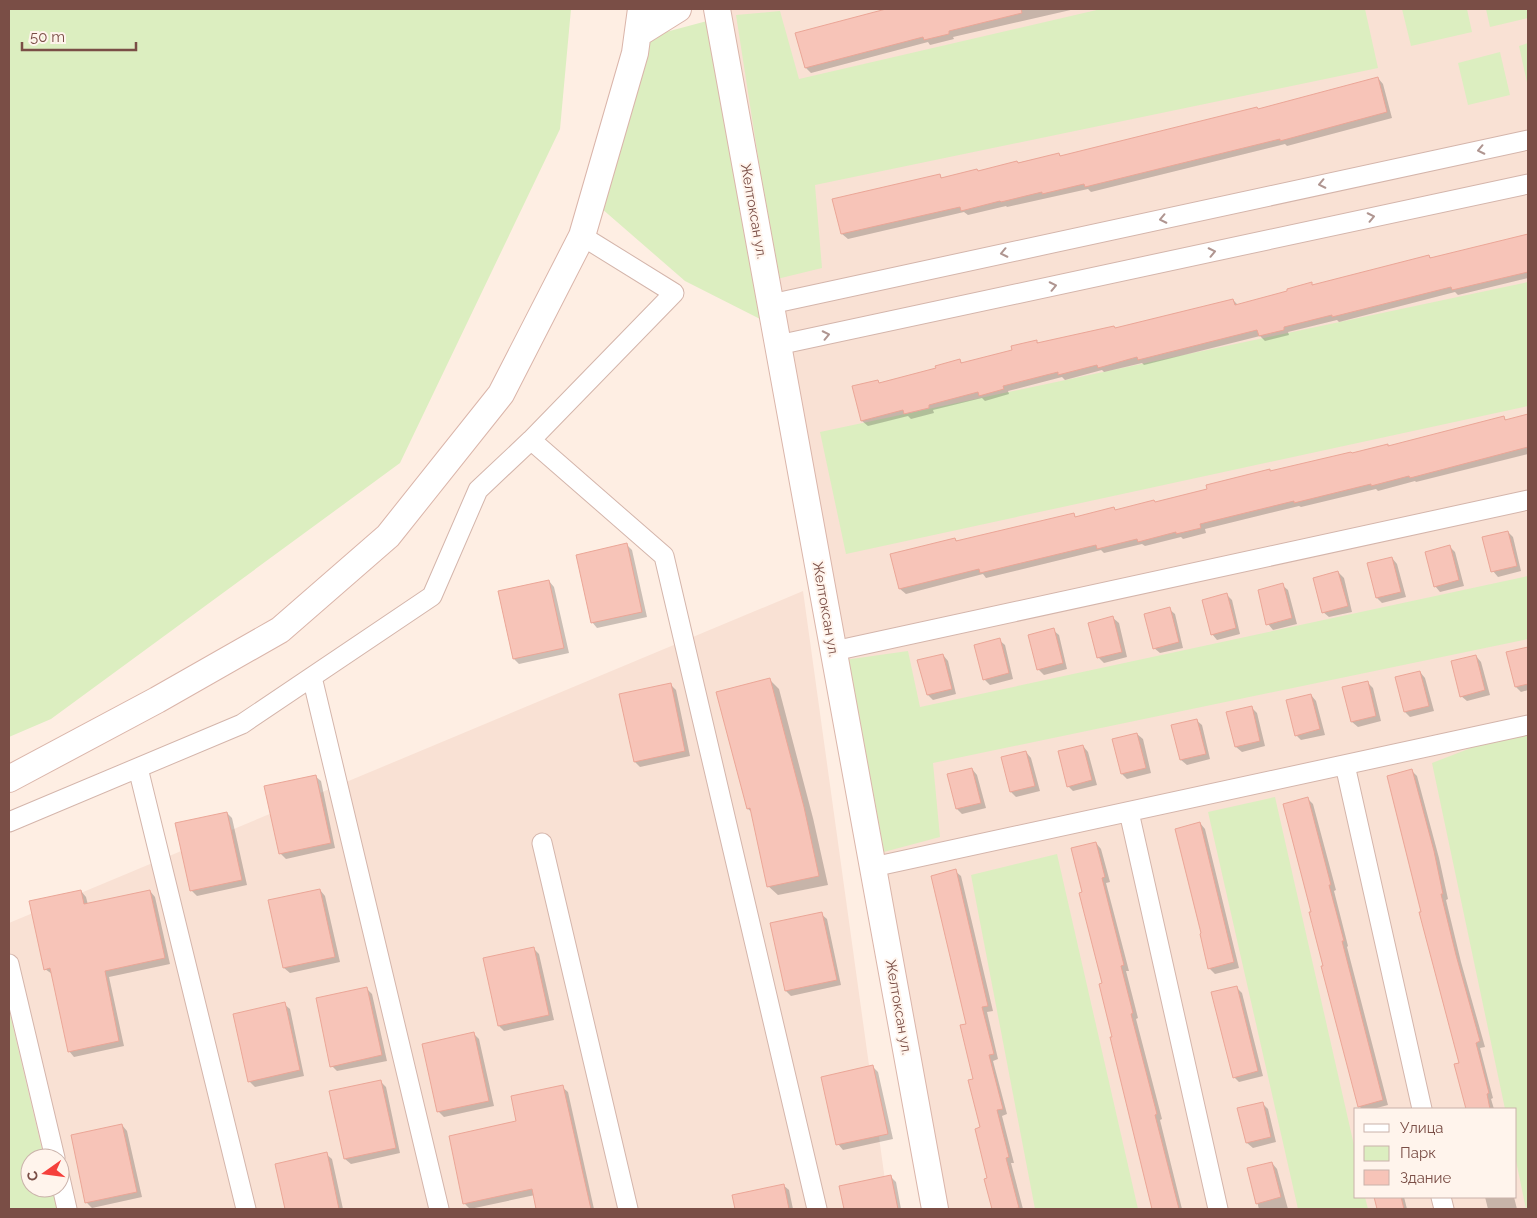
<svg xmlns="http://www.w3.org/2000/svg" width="1537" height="1218" viewBox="0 0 1537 1218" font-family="Raleway,sans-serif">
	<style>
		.residential { fill: #f9e1d4; fill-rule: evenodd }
		.green { fill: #dceec0 }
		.shadow { fill: #0003 }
		.building { fill: #f7c4b8; stroke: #eba697 }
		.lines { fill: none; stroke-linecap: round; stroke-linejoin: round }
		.street-casing { stroke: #d4b5ab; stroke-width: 21 }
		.secondary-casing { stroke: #dab5aa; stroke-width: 28 }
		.street { stroke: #fff; stroke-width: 19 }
		.secondary { stroke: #fff; stroke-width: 26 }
		.oneway { stroke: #af9590 }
		.labels { text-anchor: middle; stroke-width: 4; stroke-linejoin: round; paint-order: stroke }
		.street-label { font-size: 14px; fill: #7a4e46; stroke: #fff4ec }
	</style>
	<rect width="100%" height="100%" fill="#feeee3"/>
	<path class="residential" d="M729 9H1528V1209H947ZM1356 1109H1516V1197H1356Z
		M803 591 889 1209H9V923ZM30 1158H60V1188H30Z"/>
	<path class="green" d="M9 9H571L560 129 400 463 51 719 9 737Z
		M1101 9H1365L1378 68 815 185 822 268 777 279 736 15 780 11 799 79Z
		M1402 9H1467L1472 32 1411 46Z
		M1486 9H1528V18L1490 27Z
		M707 21 764 321 685 281 601 208 651 36Z
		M1528 43V87L1519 46Z
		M1500 52 1510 95 1468 105 1458 63Z
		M1528 282V406L846 554 820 432Z
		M1528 576V639L933 763 940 837 880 853 844 660 908 651 920 707Z
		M1528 726V1209H1526L1516 1161V1109H1505L1432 763Z
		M1275 797 1356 1154V1197H1365L1368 1209H1298L1208 812Z
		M1057 854 1138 1209H1035L971 875Z
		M9 1010 44 1158H30V1188H52L57 1209H9Z"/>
	<path class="shadow" d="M892 9H1075L953 37 954 39 930 45 928 42 811 73 806 68 797 34Z
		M1378 78 1383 84 1392 118 1287 146 1285 144 1091 192 1088 189 1007 207 1006 206 968 215 964 212 848 239 842 234 940 176 943 179 1058 154 1062 157 1258 110Z
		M1528 236V278L1458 295 1455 292 1339 322 1337 320 1288 332 1289 335 1265 341 1260 336 1144 365 1142 363 1104 372 1102 370 1065 380 1062 377 1008 391 1009 394 985 401 982 398 933 410 934 413 911 419 908 416 868 426 862 421 877 381 880 384 937 369 960 361 963 364 1014 351 1036 341 1039 344 1116 329 1233 300 1238 305 1289 292 1311 284 1314 286 1429 256 1432 259Z
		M1528 415V454L1416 482 1415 481 1378 491 1376 489 1301 507 1299 506 1205 529 1206 533 1183 539 1181 537 1145 546 1142 544 1104 553 1101 550 986 578 983 574 906 594 900 589 892 555 955 539 958 542 1073 515 1076 518 1156 503 1271 472 1389 447 1504 418 1507 421Z
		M1508 532 1513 537 1521 571 1498 577 1493 571Z
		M627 545 632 550 647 617 597 628 592 622Z
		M1450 547 1455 552 1464 586 1440 592 1435 586Z
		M1392 558 1397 564 1406 597 1382 603 1377 598Z
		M1338 572 1344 578 1352 612 1329 617 1323 612Z
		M549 581 554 587 569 653 519 664 514 659Z
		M1282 585 1288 590 1297 624 1273 630 1268 624Z
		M1227 595 1232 600 1240 634 1217 640 1212 634Z
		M1169 609 1175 614 1183 648 1160 653 1154 648Z
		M1113 618 1119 623 1127 657 1104 663 1098 657Z
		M1053 630 1059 635 1067 669 1044 675 1038 669Z
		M999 640 1005 645 1013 679 990 685 984 679Z
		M1528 648V690L1521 692 1516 687 1508 653Z
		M943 655 948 661 956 694 933 700 928 695Z
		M1476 656 1481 662 1490 695 1467 701 1461 696Z
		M1420 672 1425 678 1434 711 1410 717 1405 712Z
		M770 680 779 689 813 818 828 885 778 895 768 886 753 813 748 809 718 693Z
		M1367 682 1373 688 1381 721 1358 727 1352 722 1344 688Z
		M670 684 676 690 690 756 640 767 635 762 621 695Z
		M1311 695 1316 701 1325 735 1301 740 1296 735Z
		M1251 707 1257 713 1265 746 1242 752 1236 747 1228 713Z
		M1196 720 1202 725 1210 759 1187 765 1181 760Z
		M1137 734 1143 739 1151 773 1127 779 1122 774Z
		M1083 746 1088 752 1097 785 1073 791 1068 786Z
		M1026 752 1031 758 1040 791 1016 797 1011 792 1002 758Z
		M972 769 977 775 986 808 962 814 957 809Z
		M1412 771 1417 776 1439 858 1448 899 1446 900 1461 962 1485 1047 1480 1048 1493 1098 1491 1099 1494 1109H1467L1456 1065 1460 1064 1422 912Z
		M315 776 321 781 335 848 286 859 280 853Z
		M1308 799 1313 804 1336 890 1334 891 1348 946 1347 947 1388 1105 1373 1109H1362L1359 1106 1313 913Z
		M227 813 232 818 247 885 197 896 191 890Z
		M1200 823 1205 829 1239 968 1215 974 1209 968Z
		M1096 843 1101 849 1110 882 1106 883 1129 971H1126L1138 1018 1136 1019 1162 1119 1160 1120 1182 1209H1153L1100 985 1104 984 1083 893Z
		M955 871 961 876 993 1011 987 1012 998 1059 993 1061 1007 1114 1002 1116 1014 1163H1011L1023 1209H994L986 1180 989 1179 967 1025Z
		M320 890 325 896 340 962 290 973 284 968 270 901Z
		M81 891 86 897 88 905 150 891 155 897 170 964 109 977 124 1046 74 1057 69 1051 52 974 45 969Z
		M821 914 827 919 841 985 791 996 786 991 772 924Z
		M534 949 539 954 554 1020 504 1031 499 1026Z
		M1236 987 1242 993 1263 1076 1239 1082 1234 1077Z
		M367 989 372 994 387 1061 337 1071 332 1066Z
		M284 1004 290 1009 304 1076 255 1087 249 1081Z
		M474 1034 479 1039 494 1106 444 1117 438 1111Z
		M873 1067 878 1072 893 1139 843 1150 838 1144Z
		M380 1081 386 1087 400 1153 351 1164 345 1159Z
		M562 1087 568 1092 594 1209H538L535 1195 470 1209 465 1204 518 1122Z
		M1262 1103 1268 1109 1276 1142 1253 1148 1247 1143 1239 1109Z
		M122 1125 127 1131 142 1197 92 1208 87 1203 72 1136Z
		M326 1154 332 1159 343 1209H286L277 1165Z
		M1272 1163 1277 1169 1288 1209H1259L1248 1169Z
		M890 1176 896 1182 901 1209H845L840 1187Z
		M783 1185 789 1190 793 1209H737L734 1196Z
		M1375 1197H1404L1407 1209H1378Z
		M1485 1197H1514L1517 1209H1488Z"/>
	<path class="building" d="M886 9H1021L1022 13 949 31V34L924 40 923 37 805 68 795 33Z
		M1378 77 1387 112 1280 141V139L1085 187 1084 184 1042 194V192L1001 202 1000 201 961 211 960 207 841 234 832 199 940 174 941 178 977 169 978 171 1017 161 1018 163 1059 153 1060 156 1257 107 1258 109Z
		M1528 234V272L1452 290 1451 287 1332 317V315L1284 327V330L1259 336 1257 330 1138 360 1137 357 1098 368 1097 365 1058 375V372L1003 386 1004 389 979 396 978 392 929 405V408L904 414 903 410 861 421 852 386 878 380 879 383 936 368 935 366 960 359 961 363 1012 350 1011 346 1037 340V343L1114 326 1115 328 1233 299 1235 305 1287 291V289L1312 282V285L1429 255 1430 258Z
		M1528 414V447L1410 478 1409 476 1371 486V484L1294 503V501L1200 524 1201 528 1176 534V532L1138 542 1137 539 1097 549 1096 545 980 573 979 569 899 589 890 554 955 538 956 541 1074 513 1075 517 1114 507 1115 510 1154 500 1155 502 1207 489 1206 485 1270 469V471L1351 452 1352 453 1388 444V446L1504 416 1505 420Z
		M1508 531 1517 566 1491 572 1482 537Z
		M627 543 642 612 591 623 576 555Z
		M1450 545 1459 580 1434 587 1425 552Z
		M1392 557 1401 592 1376 598 1367 563Z
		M1338 571 1348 606 1322 613 1313 578Z
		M549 580 564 648 513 659 498 591Z
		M1283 583 1292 618 1266 625 1258 590Z
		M1227 593 1236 628 1211 635 1202 600Z
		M1170 607 1179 642 1153 649 1144 614Z
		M1113 616 1122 652 1097 658 1088 623Z
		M1054 628 1063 663 1037 670 1028 635Z
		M1000 638 1009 673 983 680 974 645Z
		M1528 647V684L1515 687 1506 652Z
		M943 654 952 689 927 695 917 660Z
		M1476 655 1485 690 1460 697 1451 661Z
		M1420 671 1429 706 1404 712 1395 677Z
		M770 678 804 807 819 876 767 887 750 808 747 809 716 692Z
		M1368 681 1376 716 1351 722 1342 687Z
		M671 683 685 751 634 762 619 694Z
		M1311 694 1320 729 1295 736 1286 700Z
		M1252 706 1260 741 1235 747 1226 712Z
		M1197 719 1206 754 1180 760 1171 725Z
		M1137 733 1146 768 1121 774 1112 739Z
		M1083 745 1092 780 1067 787 1058 751Z
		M1026 751 1035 786 1010 792 1001 757Z
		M972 768 981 803 956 809 947 774Z
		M1412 769 1434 851 1443 894H1441L1456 955 1480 1041 1476 1043 1489 1093 1487 1094 1490 1109H1466L1454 1064 1459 1063 1419 912H1421L1387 776Z
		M316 775 331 843 279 854 264 786Z
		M1308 797 1331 885H1329L1344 941H1342L1383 1100 1358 1107 1321 966H1323L1309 912H1311L1283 804Z
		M227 812 242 880 190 891 175 823Z
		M1200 822 1234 962 1208 969 1200 934 1201 933 1175 829Z
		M1096 842 1105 877 1102 878 1124 965 1121 966 1133 1013 1131 1014 1157 1114 1155 1115 1179 1209H1152L1110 1037H1112L1099 984 1102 983 1079 893 1082 892 1071 848Z
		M956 869 988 1006 982 1007 994 1054 989 1055 1003 1109 997 1110 1009 1157 1006 1158 1019 1208 1012 1209H992L984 1179 987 1178 975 1129 980 1127 968 1080 973 1079 960 1025 966 1024 931 876Z
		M320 889 335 957 283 968 268 900Z
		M81 890 84 904 150 890 165 958 105 971 119 1041 68 1052 50 968 44 970 29 901Z
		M822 912 837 980 785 991 770 923Z
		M534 947 549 1015 498 1026 483 958Z
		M1237 986 1258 1071 1233 1078 1211 992Z
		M367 987 382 1055 330 1067 316 998Z
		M285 1002 300 1070 248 1082 233 1014Z
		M474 1032 489 1101 437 1112 422 1044Z
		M873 1065 888 1134 836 1145 821 1077Z
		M381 1080 396 1148 344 1159 329 1091Z
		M563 1085 591 1209H536L532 1189 463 1204 449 1136 516 1121 511 1096Z
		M1263 1102 1271 1137 1246 1143 1237 1108Z
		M122 1124 137 1192 85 1203 71 1135Z
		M327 1152 339 1209H285L275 1164Z
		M1272 1162 1281 1197 1256 1204 1247 1168Z
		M891 1175 898 1209H844L839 1186Z
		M784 1184 789 1209H735L732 1195Z
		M1374 1197H1401L1404 1209H1377Z"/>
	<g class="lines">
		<defs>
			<path id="street" d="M771 304 1528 140
				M778 345 1528 184
				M531 440 664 556 817 1209
				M834 651 1528 500
				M312 677 439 1209
				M1345 765 1422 1109
				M138 768 246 1209
				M1129 812 1218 1209
				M9 822 242 724 432 596 478 490 531 440 674 293 582 236
				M542 843 628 1209
				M873 867 1528 725
				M9 964 55 1158
				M60 1178 67 1209
				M1441 1197 1444 1209"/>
			<path id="secondary" d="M717 9 935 1209
				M638 34 678 9
				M9 779 157 700 280 630 388 536 501 394 582 236 635 53 641 9"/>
		</defs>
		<use href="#street" class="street-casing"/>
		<use href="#secondary" class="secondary-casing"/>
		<use href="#street" class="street"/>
		<use href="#secondary" class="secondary"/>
	</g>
	<defs><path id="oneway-chevron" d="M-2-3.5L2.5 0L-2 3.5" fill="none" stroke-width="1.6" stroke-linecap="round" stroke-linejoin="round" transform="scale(1.25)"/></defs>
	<g class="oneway">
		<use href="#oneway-chevron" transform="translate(1481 150) rotate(168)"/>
		<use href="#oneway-chevron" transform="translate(1322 184) rotate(168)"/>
		<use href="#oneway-chevron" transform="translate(1371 217) rotate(-12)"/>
		<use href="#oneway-chevron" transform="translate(1163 219) rotate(168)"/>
		<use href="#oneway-chevron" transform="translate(1212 252) rotate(-12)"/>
		<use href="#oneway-chevron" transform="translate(1004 253) rotate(168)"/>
		<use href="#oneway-chevron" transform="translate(1053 286) rotate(-12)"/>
		<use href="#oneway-chevron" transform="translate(826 335) rotate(-12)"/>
	</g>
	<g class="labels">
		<g class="street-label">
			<text transform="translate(754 211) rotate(80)" y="5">Желтоксан ул.</text>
			<text transform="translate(826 609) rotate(80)" y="5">Желтоксан ул.</text>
			<text transform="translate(899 1007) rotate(80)" y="5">Желтоксан ул.</text>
		</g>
	</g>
	<rect width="1537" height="1218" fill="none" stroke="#7a4e46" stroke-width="20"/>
	<rect x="1354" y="1108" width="162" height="90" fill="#fff4ec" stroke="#cab2aa"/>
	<rect x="1364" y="1124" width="25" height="8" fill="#ffffff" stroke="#cab2aa"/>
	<text x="1400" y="1133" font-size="15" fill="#7a4e46">Улица</text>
	<rect x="1364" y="1146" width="25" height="15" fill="#dceec0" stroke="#cab2aa"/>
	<text x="1400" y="1158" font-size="15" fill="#7a4e46">Парк</text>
	<rect x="1364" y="1170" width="25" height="15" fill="#f7c4b8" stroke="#cab2aa"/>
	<text x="1400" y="1183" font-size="15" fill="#7a4e46">Здание</text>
	<g transform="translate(45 1173) rotate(256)"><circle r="24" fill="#fff4ec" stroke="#cab2aa"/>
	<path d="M0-4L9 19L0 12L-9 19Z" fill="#f5403c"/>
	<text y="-8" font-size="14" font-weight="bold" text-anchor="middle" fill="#7a4e46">С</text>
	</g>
	<path d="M22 42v8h114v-8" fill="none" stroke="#7a4e46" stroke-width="2.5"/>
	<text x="30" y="42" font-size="15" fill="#7a4e46" stroke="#fff4ec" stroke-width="4" paint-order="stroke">50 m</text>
</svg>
